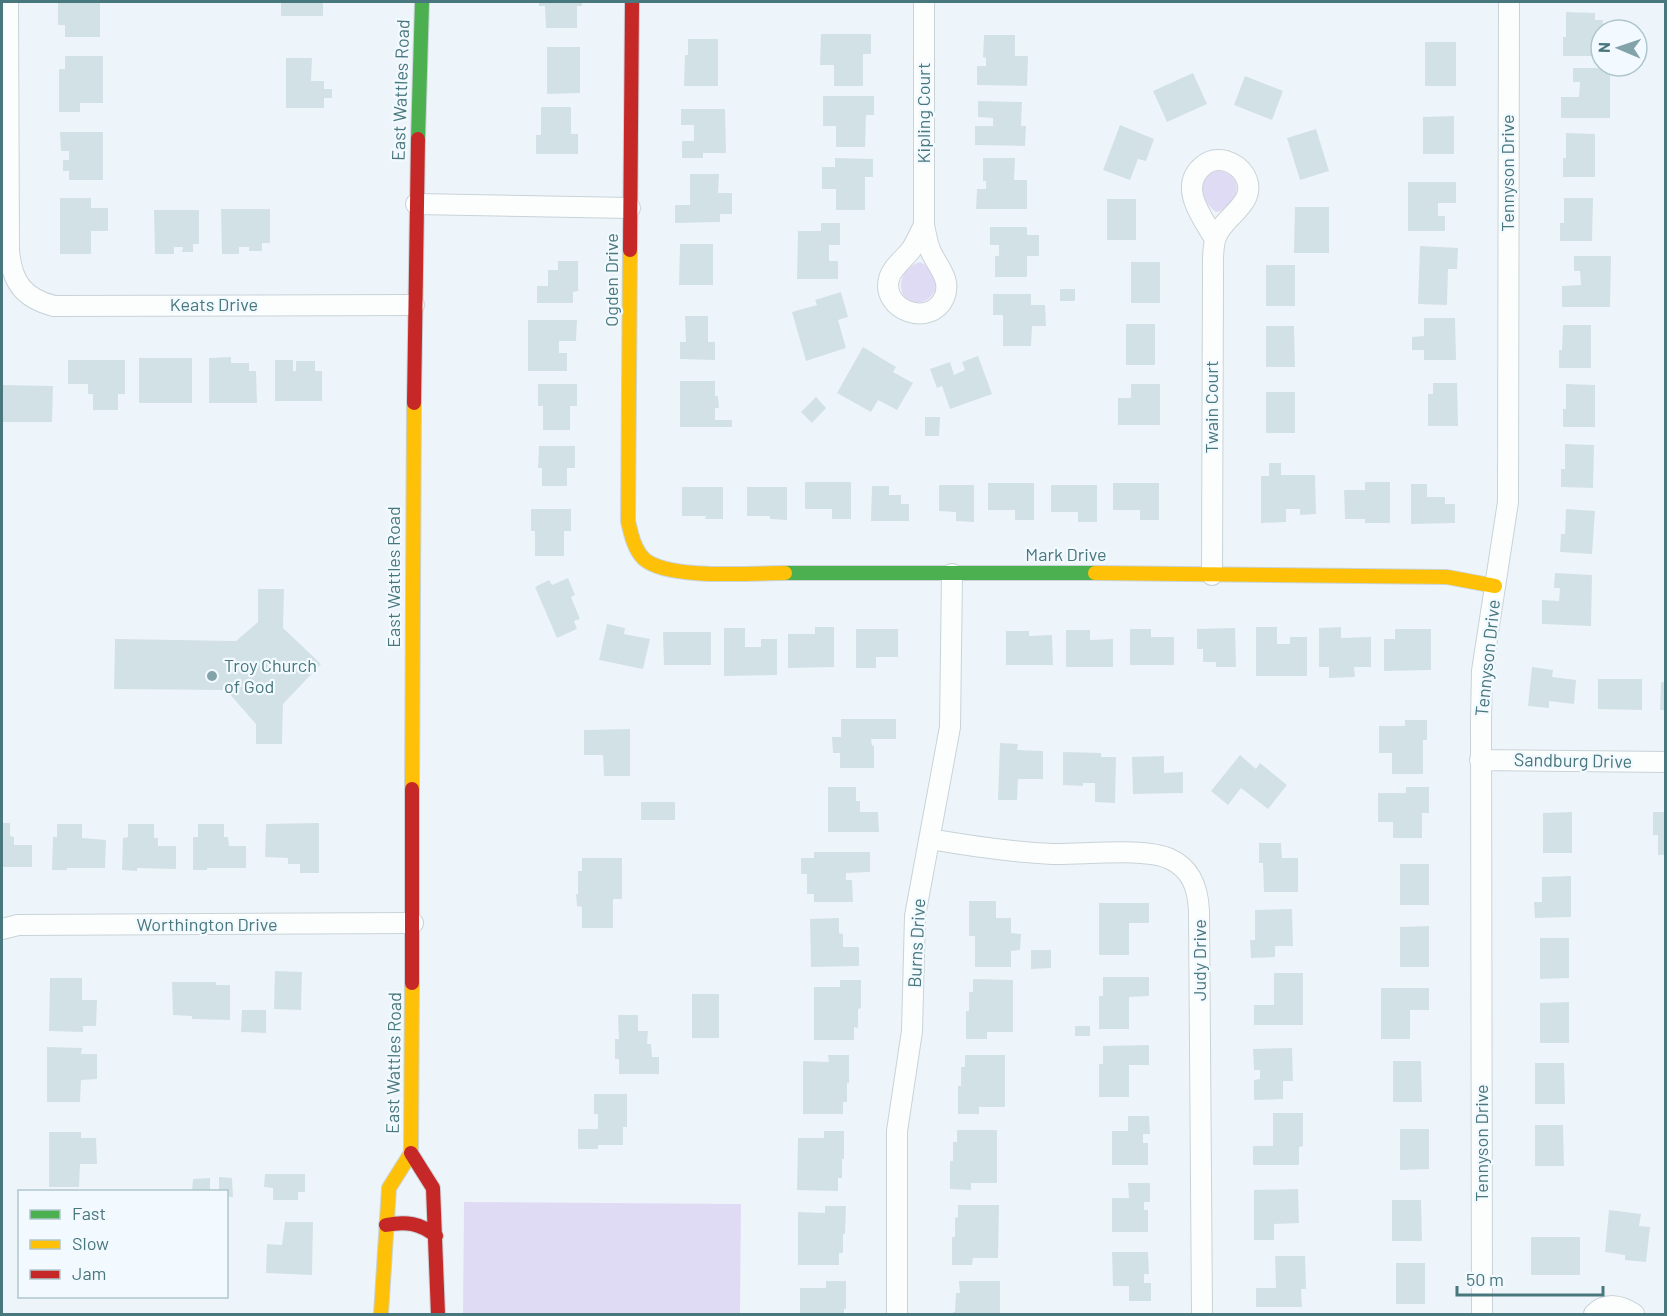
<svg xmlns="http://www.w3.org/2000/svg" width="1667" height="1316" viewBox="0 0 1667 1316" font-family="Barlow,sans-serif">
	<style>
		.green { fill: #e0dbf4 }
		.building { fill: #d2e1e5 }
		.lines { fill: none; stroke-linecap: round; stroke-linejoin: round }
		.street-casing { stroke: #c9d3d7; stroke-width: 22 }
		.fast-casing { stroke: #c9d4d8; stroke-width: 16 }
		.slow-casing { stroke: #c9d4d8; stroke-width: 16 }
		.jam-casing { stroke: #c9d4d8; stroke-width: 16 }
		.street { stroke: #fcfefe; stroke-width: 20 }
		.fast { stroke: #4caf50; stroke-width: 14 }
		.slow { stroke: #ffc107; stroke-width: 14 }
		.jam { stroke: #c62828; stroke-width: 14 }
		.poi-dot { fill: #82a3a9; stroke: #f2faff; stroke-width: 2 }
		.labels { text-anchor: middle; stroke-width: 4.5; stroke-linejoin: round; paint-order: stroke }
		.street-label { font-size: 18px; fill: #48777d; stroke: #f2faff }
		.poi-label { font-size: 18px; fill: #48777d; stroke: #f2faff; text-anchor: start }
	</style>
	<rect width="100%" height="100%" fill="#eef5fa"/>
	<path class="green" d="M1216 171C1247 171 1240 208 1216 212 1200 200 1193 179 1216 171Z
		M920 262C930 266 935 278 936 288 932 298 925 303 914 303L904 297C896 283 905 266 920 262Z
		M464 1202 741 1204 740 1314H463Z"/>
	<path class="building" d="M58 2H100V37H65V25H58Z
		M281 2H323V16H281Z
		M539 2H582V6H577V28H546L545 6H539Z
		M1566 12 1595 13V20H1603L1601 39H1595V56H1563V37H1566Z
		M821 34H871V54H863V86H834V65H820Z
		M984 35H1015V56H1028L1027 86 977 85V66H986V58L983 57Z
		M688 39H718V86H684L685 55H688Z
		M1425 42H1456V86H1425Z
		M547 47H580V93L547 94Z
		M65 56H103V103H80V112H59V69H65Z
		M286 58H312L311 81H324V89H332V98H324V108H286Z
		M1573 68H1610V118H1561V97H1579L1580 82H1573Z
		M1193 73 1207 104 1167 122 1153 91Z
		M1245 76 1283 91 1272 120 1234 105Z
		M823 96H874V115H866L865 147H836V126H823Z
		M978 101 1022 102 1021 126H1026L1025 146 975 145V126H993V118L978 117Z
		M541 107H571V134H578V154H536V135H541Z
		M681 109H725L726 153H703V158H682V141H694V125H681Z
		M1454 116V154H1423V117Z
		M1120 125 1154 139 1146 161 1138 159 1130 180 1103 170Z
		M1316 129 1329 171 1300 180 1287 138Z
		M60 132H103V180H69V171H63V160H69V151H61Z
		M1566 133 1595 134V177H1563V158H1566Z
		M835 158 873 159V177H865V210H836V189H822V167H835Z
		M983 158H1015L1014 180H1027V209H976L977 189H986V181H983Z
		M690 174H719L718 193H732V214H720V222L675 223V205H690Z
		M1408 182H1456V203H1438V216H1445V231H1408Z
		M60 198H91V208H108V231H91V254H60Z
		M1564 198H1593L1592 241H1560V223H1564Z
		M1107 199H1136V240H1107Z
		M1295 207H1329V253H1294Z
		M221 209H270V243H262V251H249V247H239V254H222Z
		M154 210H199V244H193V252H182L183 247H174V254H155Z
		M821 223H840V245H829V261H838V279H797L798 231H821Z
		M990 227H1027V235H1039V256H1027V277H995V256H999V245H990Z
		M680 244H713V285H679Z
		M1420 246 1458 248 1457 269H1448L1447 305 1418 304Z
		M1574 256H1611L1610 307H1562V286L1581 285 1580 271H1574Z
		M558 261H578V291L573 292V303H537V286H548V270H558Z
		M1131 262H1160V303H1131Z
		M1266 265H1295V306H1266Z
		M1060 289H1075V301H1060Z
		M841 292 848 317 838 320 846 348 806 361 792 312 817 305 815 300Z
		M993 294H1031V305H1045L1046 326H1032L1031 346H1003V315H993Z
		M685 316H708V342H715V360L680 359V342H686Z
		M1424 318H1455L1456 360H1424V350H1412V337L1424 336Z
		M528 320H577L576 341H559V353H567V371H528Z
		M1126 324H1155V365H1126Z
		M1563 325H1591V368H1559V350H1562Z
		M1266 326H1294L1295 367H1266Z
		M863 347 896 367 893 372 913 383 897 410 878 400 871 412 837 393Z
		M978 356 992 394 950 409 942 386 937 388 930 369 950 362 954 375 965 370 962 362Z
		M231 357V363H249V371H256L257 403H209V358Z
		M139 358H192V403H139Z
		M68 360H125V394H118V410H93V394H88V384H68Z
		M275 360H293V371H296V361H315V371H322V401H275Z
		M680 381H715V396H718L719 408H715V420H732V427H680Z
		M1433 383H1457L1458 426H1428V394H1433Z
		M538 384H577V406H570V430H543V406H538Z
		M1131 384H1160V425H1118V398H1131Z
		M1566 384 1595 385V427H1563V409H1566Z
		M2 385 53 386 52 422H2Z
		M1266 392H1295V433H1266Z
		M816 397 826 408 812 423 801 412Z
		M925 417H940L939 436H925Z
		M1565 444 1594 445 1593 488 1561 487V469H1565Z
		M539 446H575V468H567V486H542V468H538Z
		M1269 463H1281V475H1315L1316 514 1300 515V509H1286V522L1261 523V476H1269Z
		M805 482H851V519H832V509H805Z
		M1365 482H1390V523H1365V519H1345L1344 490H1365Z
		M988 483H1034V520H1015V510H988Z
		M1113 483H1159V520H1140V510H1113Z
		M1411 484H1427V497H1445V504H1455V523L1411 524Z
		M939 485H974V522L956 521V512L939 511Z
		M1051 485H1097V522H1078V512H1051Z
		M872 486H889V495H901V504H909V521H871Z
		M682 487H723V519H705L706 516H682Z
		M747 487H787V520L770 519V516H747Z
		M531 509H571V531H564V556H535V531H531Z
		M1566 509 1595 511 1592 554 1560 552 1561 534H1565Z
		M1555 573 1592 575 1591 626 1542 624V600L1559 601 1560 588H1554Z
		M568 578 575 595 571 597 580 619 574 621 577 629 557 638 535 587 549 580 552 585Z
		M258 589H284L283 628 321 664 283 704 282 744H256V724L226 690 114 689 115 639 236 641 258 622Z
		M607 624 625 628 624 634 650 639 643 669 599 660Z
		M815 627H834V667L788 668V634H815Z
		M1256 627H1277V644H1290V637H1307V676H1256Z
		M1341 627V638L1371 637V667H1354L1355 677 1329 678V667H1319V628Z
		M724 628H745V647H761V639H777V675L724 676Z
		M1235 628 1236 667H1216V662H1203V649H1197V629Z
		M856 629H898V657H876V668H856Z
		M1130 629H1151V637H1174V665H1130Z
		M1395 629H1431V670L1384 671V639H1395Z
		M1066 630H1090V640L1113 639V667H1066Z
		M1006 631H1029V636L1052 635 1053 665H1006Z
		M663 632H711V665H664Z
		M1532 667 1553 670 1552 677 1576 680 1574 704 1549 701V708L1528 706Z
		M1598 679H1642V710L1598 709Z
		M1661 682H1666V710H1660Z
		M841 719H896V739H871L872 746 874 745V768H840V753H833L832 737H841Z
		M1405 720H1427V740H1423V774H1392V753H1379V726H1405Z
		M630 729V776H604L603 755H584V730Z
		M1000 743 1018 744 1017 750 1043 751V779H1018L1017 800H998Z
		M1063 752 1101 753V757H1116L1115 803 1095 802V783H1083V786L1063 785Z
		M1240 755 1256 769 1260 763 1287 785 1268 809 1241 788 1228 805 1211 791Z
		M1164 756V773L1183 772V793L1133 794 1132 757Z
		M828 787H856V801H860V812H878L879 832H828Z
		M1406 787H1429V813H1422V838H1393V822H1378V793H1406Z
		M641 802H675V820H641Z
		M1572 812V853H1543V813Z
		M1653 812H1666V855H1658V835H1653Z
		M2 823H10V836L14 837V845H32V867H2Z
		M319 823V873H300V864H288V858L265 857 266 824Z
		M57 824H82V838L106 840 105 868H67V870H52L53 837H57Z
		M128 824H154V838H158V846H176V869L137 868V871L122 870 123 838 128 837Z
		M198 824H224V837H228L229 846H246V868H207V870H193V837H198Z
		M1259 843H1281L1282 858H1298V892H1264L1263 863H1259Z
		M814 852H870V872L846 873V880H852L853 902H814V894H807V874H801V858H814Z
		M582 858H622V899H613V928H582V907L577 906 576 894H578V871H582Z
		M1400 864H1429V905H1400Z
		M1571 876V917L1535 918 1534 902H1542V877Z
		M969 901H996V918H1011V933L1021 934 1020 950 1011 951V967H975V936H969Z
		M1099 903H1149V923H1129V955H1099Z
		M1292 909 1293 946H1275V957L1251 958 1250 940H1255V910Z
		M839 918V933L843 934V947H859V966L811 967 810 919Z
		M1429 926V967H1400V927Z
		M1540 938H1569V978L1540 979Z
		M1031 950H1051V968L1031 969Z
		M275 971 302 972 301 1010 274 1009Z
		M1274 973H1303V1025H1254V1005H1274Z
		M1103 977H1149V996L1129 997V1029H1099V996H1103Z
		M50 978H82V1000H97L96 1026H83V1032L49 1031Z
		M973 979 1013 980V1032H987V1039H966V1011H969V992H973Z
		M840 980H861V1008L858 1009V1028L854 1027V1040H814V987H840Z
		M172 982H216V985H230V1020L192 1019V1016L173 1015Z
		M1381 988H1429V1010H1410V1039H1381Z
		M692 994H719V1038H692Z
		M1569 1002V1043H1540V1003Z
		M242 1010H266V1033L241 1032Z
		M618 1015H638V1031H648L647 1044H651L652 1057H659V1074H619V1059H615V1039H619Z
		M1075 1026H1090V1036H1075Z
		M1149 1045V1065H1129V1097H1099V1064H1103V1046Z
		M47 1047 82 1048 81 1054H97V1079L81 1080 80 1102H47Z
		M1292 1048 1293 1081H1283V1099L1254 1100V1080L1260 1079V1070H1254L1253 1049Z
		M828 1055H849V1083H847V1102H843V1114H803V1061L829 1062Z
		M965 1055H1005V1107H979V1114H958V1086H961V1067H965Z
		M1393 1061H1421L1422 1102H1393Z
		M1535 1063H1564L1565 1104H1535Z
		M594 1094H627V1127H623V1145H598V1149H578V1129H598V1114H594Z
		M1273 1113H1303V1146L1299 1147V1165H1253V1146H1273Z
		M1128 1116H1149L1150 1134H1143V1143H1148V1165H1112V1131H1128Z
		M1535 1125H1563L1564 1166H1535Z
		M1400 1129H1429V1169L1400 1170Z
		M957 1130H997V1183H971V1190L950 1189V1161H953V1142H957Z
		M824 1131H844V1159H842V1178H838V1191L797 1190 798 1138H824Z
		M49 1132H81V1138H96L97 1164H80L79 1187H49Z
		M265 1174H305V1192H298V1200H273V1188L264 1187Z
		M219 1177 232 1178 233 1197H226V1192H219Z
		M210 1178V1192H192L193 1179Z
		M1128 1183H1150V1202H1144V1210H1148V1232H1112V1198H1129Z
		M1298 1189 1299 1223 1274 1224V1240H1254V1190Z
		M1392 1200H1421L1422 1241H1392Z
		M958 1205H999L998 1258H973L972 1265H952V1237H955V1218L958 1217Z
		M825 1206H846L845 1234H843V1253H839V1265H798V1212L825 1213Z
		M1609 1210 1641 1214 1639 1226 1650 1227 1646 1262 1625 1260V1255L1605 1252Z
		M285 1222H313L312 1275 266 1273 267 1244 282 1245Z
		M1531 1237H1580V1275H1531Z
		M1112 1252H1148L1149 1274H1144V1283H1151V1301H1129V1286H1113Z
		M1275 1256H1305L1306 1289H1301L1302 1307H1256V1288H1276Z
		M1396 1263H1425V1304H1396Z
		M826 1281H846V1309H844V1314H800V1288H826Z
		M959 1281H1000V1314H953V1312H955L956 1293H960Z"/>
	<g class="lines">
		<defs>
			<path id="street" d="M8 2 9 251C12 282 23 298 54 306L414 305
				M416 204 630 208
				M924 225C920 233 916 242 911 250 904 259 892 267 889 279 881 310 930 328 944 298 952 280 938 267 931 252 927 243 926 234 924 225V2
				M1212 575 1213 274C1213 263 1212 248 1216 237 1224 215 1261 202 1244 174 1240 168 1233 163 1226 161 1218 159 1210 160 1204 165 1177 186 1202 217 1215 239
				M1480 760 1666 762
				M930 839C970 846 1011 852 1052 854 1082 855 1145 847 1170 859 1192 869 1198 889 1199 911L1202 1314
				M2 929 18 925 413 923
				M897 1314V1131L912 1031 915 916 950 727 952 574
				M1482 1314 1481 720 1482 671 1508 502 1509 2
				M1594 1314C1606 1302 1621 1305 1634 1314"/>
			<path id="fast" d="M418 139 422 2
				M785 573H1095"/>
			<path id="slow" d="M630 250 628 521C631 534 634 549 644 559 668 580 753 573 785 573
				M1095 573 1447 577 1495 586
				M412 789 414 403
				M381 1314 389 1188 411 1153 412 983"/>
			<path id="jam" d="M630 250 632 2
				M414 403 418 139
				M412 983V789
				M411 1153 433 1188 438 1314
				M386 1225C406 1221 420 1223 436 1236"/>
		</defs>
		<use href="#street" class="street-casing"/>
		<use href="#fast" class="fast-casing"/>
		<use href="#slow" class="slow-casing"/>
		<use href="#jam" class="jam-casing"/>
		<use href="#street" class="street"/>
		<use href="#fast" class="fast"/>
		<use href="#slow" class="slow"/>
		<use href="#jam" class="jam"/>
	</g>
	<circle class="poi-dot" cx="212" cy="676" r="6"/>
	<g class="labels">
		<g class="street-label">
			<text transform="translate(401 90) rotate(-88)" y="6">East Wattles Road</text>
			<text transform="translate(924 113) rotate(-90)" y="6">Kipling Court</text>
			<text transform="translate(1508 173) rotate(-90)" y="6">Tennyson Drive</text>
			<text transform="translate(612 280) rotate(-90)" y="6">Ogden Drive</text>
			<text x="214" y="311">Keats Drive</text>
			<text transform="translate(1212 407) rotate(-90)" y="6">Twain Court</text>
			<text x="1066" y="561">Mark Drive</text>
			<text transform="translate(394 577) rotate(-90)" y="6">East Wattles Road</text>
			<text transform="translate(1488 658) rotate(-84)" y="6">Tennyson Drive</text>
			<text transform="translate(1573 761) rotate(1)" y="6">Sandburg Drive</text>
			<text x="207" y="931">Worthington Drive</text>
			<text transform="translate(917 943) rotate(-87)" y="6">Burns Drive</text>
			<text transform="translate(1200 960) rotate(-90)" y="6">Judy Drive</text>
			<text transform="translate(394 1063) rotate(-89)" y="6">East Wattles Road</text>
			<text transform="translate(1482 1143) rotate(-90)" y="6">Tennyson Drive</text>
		</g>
		<g class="poi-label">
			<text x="224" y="672">Troy Church<tspan x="224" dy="21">of God</tspan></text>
		</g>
	</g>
	<rect width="1667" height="1316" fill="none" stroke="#48777d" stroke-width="6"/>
	<rect x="18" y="1190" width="210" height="108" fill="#f2faff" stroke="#aec6cb" stroke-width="1.5"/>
	<rect x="30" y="1210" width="30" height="9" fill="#4caf50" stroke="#aec6cb" stroke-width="1.5"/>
	<text x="72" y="1220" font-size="18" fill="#48777d">Fast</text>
	<rect x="30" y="1240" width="30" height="9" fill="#ffc107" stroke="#aec6cb" stroke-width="1.5"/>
	<text x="72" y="1250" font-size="18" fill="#48777d">Slow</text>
	<rect x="30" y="1270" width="30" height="9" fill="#c62828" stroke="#aec6cb" stroke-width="1.5"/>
	<text x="72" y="1280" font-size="18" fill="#48777d">Jam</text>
	<g transform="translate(1619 48) rotate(272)"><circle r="28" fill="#f2faff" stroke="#aec6cb" stroke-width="1.5"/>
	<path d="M0-4.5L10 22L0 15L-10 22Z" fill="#82a3a9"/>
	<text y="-9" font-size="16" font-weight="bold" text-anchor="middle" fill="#48777d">N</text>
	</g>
	<path d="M1457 1286v9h146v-9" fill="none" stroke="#48777d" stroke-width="3"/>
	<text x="1466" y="1286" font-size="18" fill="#48777d" stroke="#f2faff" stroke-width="4.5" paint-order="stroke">50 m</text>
</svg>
